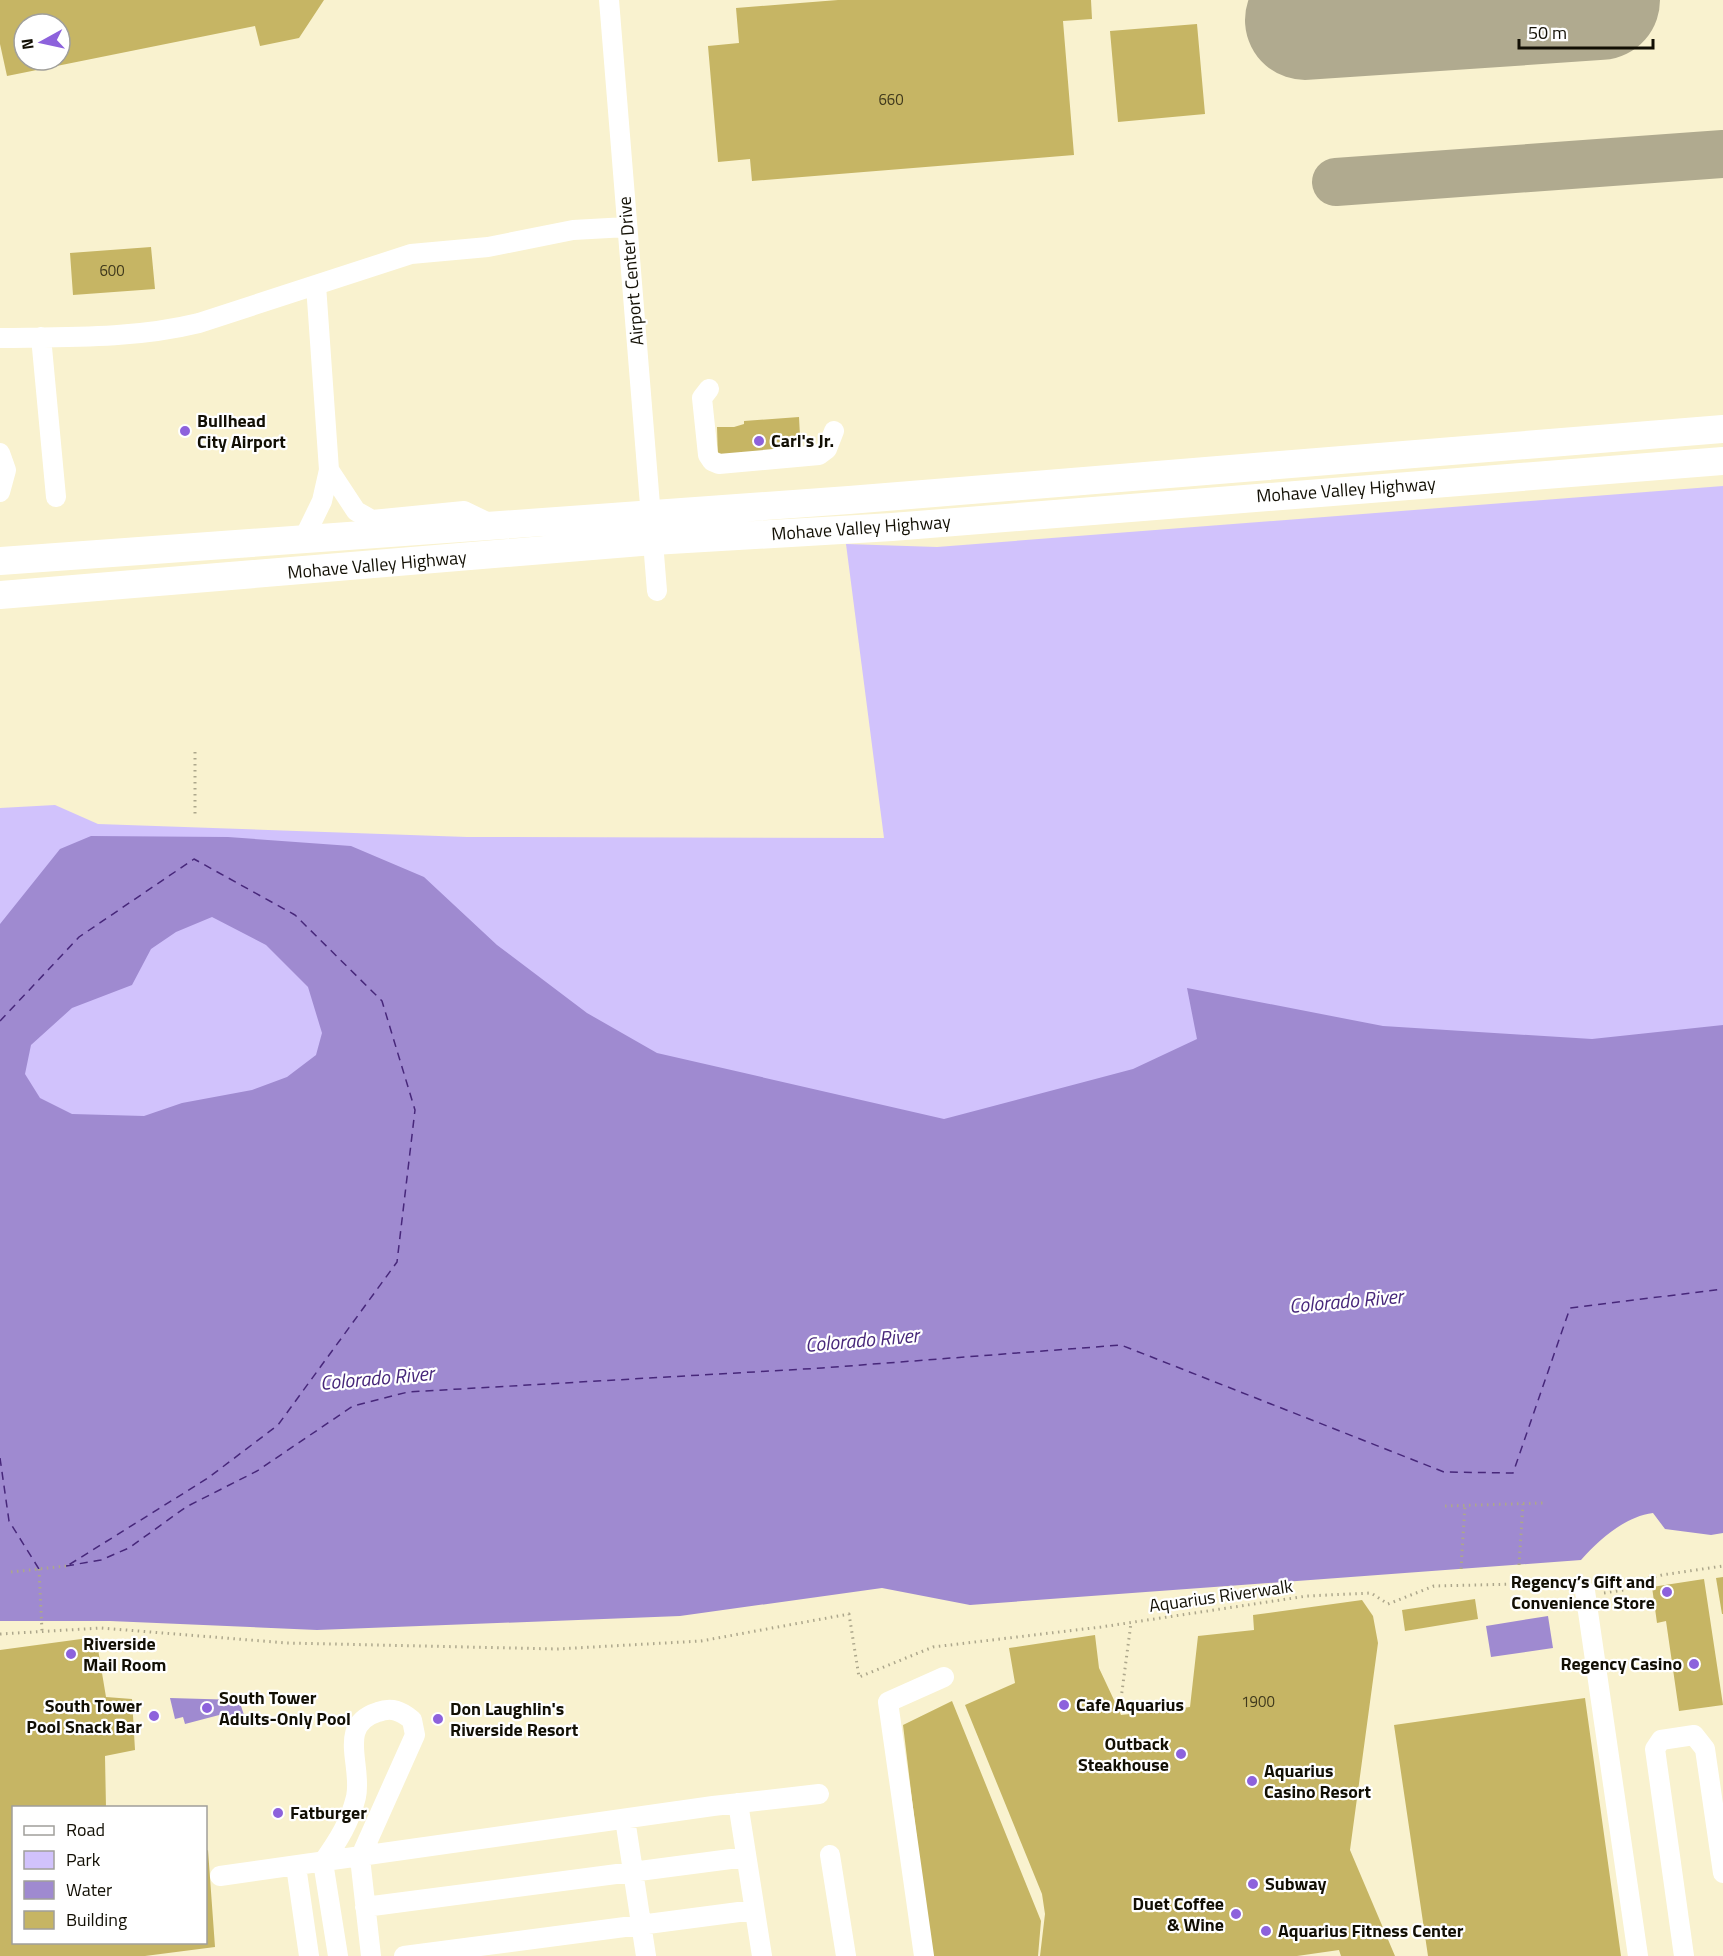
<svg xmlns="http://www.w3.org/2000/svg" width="1723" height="1956" viewBox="0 0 1723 1956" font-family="'Titillium Web',sans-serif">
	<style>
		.green { fill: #d1c2fc }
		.water { fill: #9f8ad0; fill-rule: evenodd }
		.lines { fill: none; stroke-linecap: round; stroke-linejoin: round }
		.ferry { stroke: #47277a; stroke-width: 1.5; stroke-dasharray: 8 6; stroke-linecap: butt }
		.taxiway { stroke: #b0aa8f; stroke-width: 48 }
		.runway { stroke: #b0aa8f; stroke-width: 120 }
		.building { fill: #c6b564; fill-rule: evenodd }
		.path { stroke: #ada78c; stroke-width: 3; stroke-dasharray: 1.5 4.5; stroke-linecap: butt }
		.minor { stroke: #fff; stroke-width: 20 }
		.highway { stroke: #fff; stroke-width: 28 }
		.poi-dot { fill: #8d62dc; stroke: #fff; stroke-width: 2 }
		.labels { text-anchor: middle; stroke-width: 4.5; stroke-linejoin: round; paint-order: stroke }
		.number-label { font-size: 15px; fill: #3f381c }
		.street-label { font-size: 18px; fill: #120f04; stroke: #fff }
		.poi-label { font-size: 18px; font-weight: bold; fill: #120f04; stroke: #fff; text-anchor: start }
		.water-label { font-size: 20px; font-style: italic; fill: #47277a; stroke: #fff }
	</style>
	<rect width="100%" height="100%" fill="#f9f2cf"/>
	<path class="green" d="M1723 486V1080L0 1211V808L55 805 98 824 467 837 884 838 846 544 937 547Z"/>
	<path class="water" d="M91 836 228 837 351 846 424 877 497 945 587 1013 657 1053 944 1119 1133 1069 1197 1039 1187 988 1383 1026 1592 1039 1723 1025V1533L1711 1535 1665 1529 1653 1513C1624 1517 1600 1539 1581 1560L970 1605 882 1588 680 1616 317 1630 110 1621H0V924L60 849ZM212 917 266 945 308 987 322 1033 316 1055 287 1077 252 1090 182 1103 144 1116 72 1114 40 1098 25 1074 31 1045 72 1008 132 985 151 949 176 932Z
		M1548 1616 1553 1648 1491 1657 1486 1626Z
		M170 1698 239 1700 244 1715 226 1720 223 1714 185 1724 183 1717 175 1719Z"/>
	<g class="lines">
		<path class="ferry" d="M0 1021 79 937 194 859 295 915 382 1001 415 1110 397 1262 278 1425 208 1478 67 1566
			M0 1458 9 1521 39 1569
			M66 1566 101 1560 129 1548 186 1507 257 1471 353 1406 408 1392 822 1368 1121 1345 1444 1472 1513 1473 1570 1308 1723 1289"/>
		<path class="taxiway" d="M1336 182 1723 154"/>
		<path class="runway" d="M1305 20 1600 0"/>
	</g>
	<path class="building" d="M0 0H324L299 38 260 46 255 26 7 76 0 44ZM24 24H60V60H24Z
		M838 0H1091L1092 19 1063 21 1074 155 752 181 750 159 718 162 708 46 739 43 736 8Z
		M1197 24 1205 114 1118 122 1110 31Z
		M151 247 155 289 73 295 70 253Z
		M799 417 801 455 718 460 717 427H734L744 424V421Z
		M1723 1577V1614H1722L1716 1578Z
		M1704 1579 1723 1705 1679 1711 1666 1621 1657 1623 1652 1587Z
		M1475 1599 1478 1619 1405 1631 1402 1610Z
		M1362 1600 1373 1616 1378 1643 1350 1850 1395 1956H1341L1339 1950 1297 1956H1040L1045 1914 1042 1894 965 1705 1015 1683 1009 1648 1095 1635 1099 1668 1121 1715 1190 1707 1198 1636 1254 1630 1253 1615Z
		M96 1637 106 1697 132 1699 135 1750 105 1756 106 1808H14V1942H206V1851L208 1850 215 1947 145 1956H0V1650Z
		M1585 1698 1621 1956H1428L1394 1725Z
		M952 1701 1041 1921 1038 1956H931L903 1725Z"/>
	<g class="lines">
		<path class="path" d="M195 752V817
			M1445 1506 1543 1503
			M1519 1565 1523 1504
			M39 1569 42 1631
			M1461 1569 1465 1505
			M11 1572 66 1566
			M1604 1593 1624 1590 1641 1580 1662 1575 1723 1566
			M0 1634 101 1628 287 1643 557 1649 701 1641 849 1614 859 1677 933 1647 1101 1627 1307 1596 1371 1593 1388 1604 1434 1586 1517 1584 1569 1587
			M1121 1699 1131 1623"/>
		<path class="minor" d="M609 0 657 591
			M41 337 56 497
			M0 338C67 337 134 339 199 323L411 254 488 247 573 230 627 227
			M709 389 702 398 708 455 712 461 719 464 819 455 827 449 834 431
			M0 453 6 470 0 492
			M329 470 356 511 372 520 464 511 491 524
			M303 540 322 501 329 470 316 285
			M1585 1591 1638 1956
			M738 1803 762 1956
			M625 1819 646 1956
			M830 1855 846 1956
			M296 1866 309 1956
			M220 1876 713 1806 819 1794
			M365 1907 746 1857
			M338 1956 323 1862C338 1841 350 1822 356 1797 363 1766 336 1725 378 1712 392 1707 401 1711 412 1720L415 1735 360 1858 371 1956
			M404 1956 754 1910
			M924 1956 888 1702 944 1677
			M1684 1956 1655 1749 1661 1740 1694 1735 1705 1749 1723 1873"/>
		<path class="highway" d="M0 561 849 500 1723 429
			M0 595 653 541 892 527 1723 461"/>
	</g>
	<g class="poi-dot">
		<circle cx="185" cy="431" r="6"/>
		<circle cx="759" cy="441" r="6"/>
		<circle cx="1667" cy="1592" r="6"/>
		<circle cx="71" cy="1654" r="6"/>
		<circle cx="1694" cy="1664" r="6"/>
		<circle cx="1064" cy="1705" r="6"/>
		<circle cx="207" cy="1708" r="6"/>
		<circle cx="154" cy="1716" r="6"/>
		<circle cx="438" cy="1719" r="6"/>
		<circle cx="1181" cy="1754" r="6"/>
		<circle cx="1252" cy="1781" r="6"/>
		<circle cx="278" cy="1813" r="6"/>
		<circle cx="1253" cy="1884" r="6"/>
		<circle cx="1236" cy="1914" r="6"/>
		<circle cx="1266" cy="1931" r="6"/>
	</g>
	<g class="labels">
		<g class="number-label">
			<text x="891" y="105">660</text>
			<text x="112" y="276">600</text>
			<text x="1258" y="1707">1900</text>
		</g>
		<g class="street-label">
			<text transform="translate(631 271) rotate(-95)" y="6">Airport Center Drive</text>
			<text transform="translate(1346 490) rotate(-4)" y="6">Mohave Valley Highway</text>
			<text transform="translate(861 528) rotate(-4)" y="6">Mohave Valley Highway</text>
			<text transform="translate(377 565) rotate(-5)" y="6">Mohave Valley Highway</text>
			<text transform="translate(1221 1596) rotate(-8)" y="6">Aquarius Riverwalk</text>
		</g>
		<g class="poi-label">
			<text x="197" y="427">Bullhead<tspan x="197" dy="21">City Airport</tspan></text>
			<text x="771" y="447">Carl's Jr.</text>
			<text x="1655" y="1588" text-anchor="end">Regency’s Gift and<tspan x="1655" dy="21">Convenience Store</tspan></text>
			<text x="83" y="1650">Riverside<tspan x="83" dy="21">Mail Room</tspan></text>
			<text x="1682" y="1670" text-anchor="end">Regency Casino</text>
			<text x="219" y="1704">South Tower<tspan x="219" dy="21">Adults-Only Pool</tspan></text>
			<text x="1076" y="1711">Cafe Aquarius</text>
			<text x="142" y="1712" text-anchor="end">South Tower<tspan x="142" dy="21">Pool Snack Bar</tspan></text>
			<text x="450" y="1715">Don Laughlin's<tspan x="450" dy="21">Riverside Resort</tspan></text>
			<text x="1169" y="1750" text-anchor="end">Outback<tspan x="1169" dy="21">Steakhouse</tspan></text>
			<text x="1264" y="1777">Aquarius<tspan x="1264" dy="21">Casino Resort</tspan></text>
			<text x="290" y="1819">Fatburger</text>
			<text x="1265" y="1890">Subway</text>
			<text x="1224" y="1910" text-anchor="end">Duet Coffee<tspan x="1224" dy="21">&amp; Wine</tspan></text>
			<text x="1278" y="1937">Aquarius Fitness Center</text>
		</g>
		<g class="water-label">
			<text transform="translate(1346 1301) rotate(-5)" y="7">Colorado River</text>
			<text transform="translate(862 1340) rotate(-5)" y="7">Colorado River</text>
			<text transform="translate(377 1378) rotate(-5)" y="7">Colorado River</text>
		</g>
	</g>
	<rect x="12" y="1806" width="195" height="138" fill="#ffffff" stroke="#a09f9b" stroke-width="1.5"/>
	<rect x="24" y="1826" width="30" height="9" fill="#ffffff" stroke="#a09f9b" stroke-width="1.5"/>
	<text x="66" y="1836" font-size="18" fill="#120f04">Road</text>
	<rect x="24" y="1851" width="30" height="18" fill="#d1c2fc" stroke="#a09f9b" stroke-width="1.5"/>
	<text x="66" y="1866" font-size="18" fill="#120f04">Park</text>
	<rect x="24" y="1881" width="30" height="18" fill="#9f8ad0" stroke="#a09f9b" stroke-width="1.5"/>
	<text x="66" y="1896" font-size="18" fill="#120f04">Water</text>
	<rect x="24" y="1911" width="30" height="18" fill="#c6b564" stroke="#a09f9b" stroke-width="1.5"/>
	<text x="66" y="1926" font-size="18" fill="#120f04">Building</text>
	<g transform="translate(42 42) rotate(262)"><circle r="28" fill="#ffffff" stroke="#a09f9b" stroke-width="1.5"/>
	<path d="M0-4.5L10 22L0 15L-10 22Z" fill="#8d62dc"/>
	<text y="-9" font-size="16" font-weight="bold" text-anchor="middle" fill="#120f04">N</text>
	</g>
	<path d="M1519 39v9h134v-9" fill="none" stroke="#120f04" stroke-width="3"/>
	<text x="1528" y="39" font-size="18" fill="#120f04" stroke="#ffffff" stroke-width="4.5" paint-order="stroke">50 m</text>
</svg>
